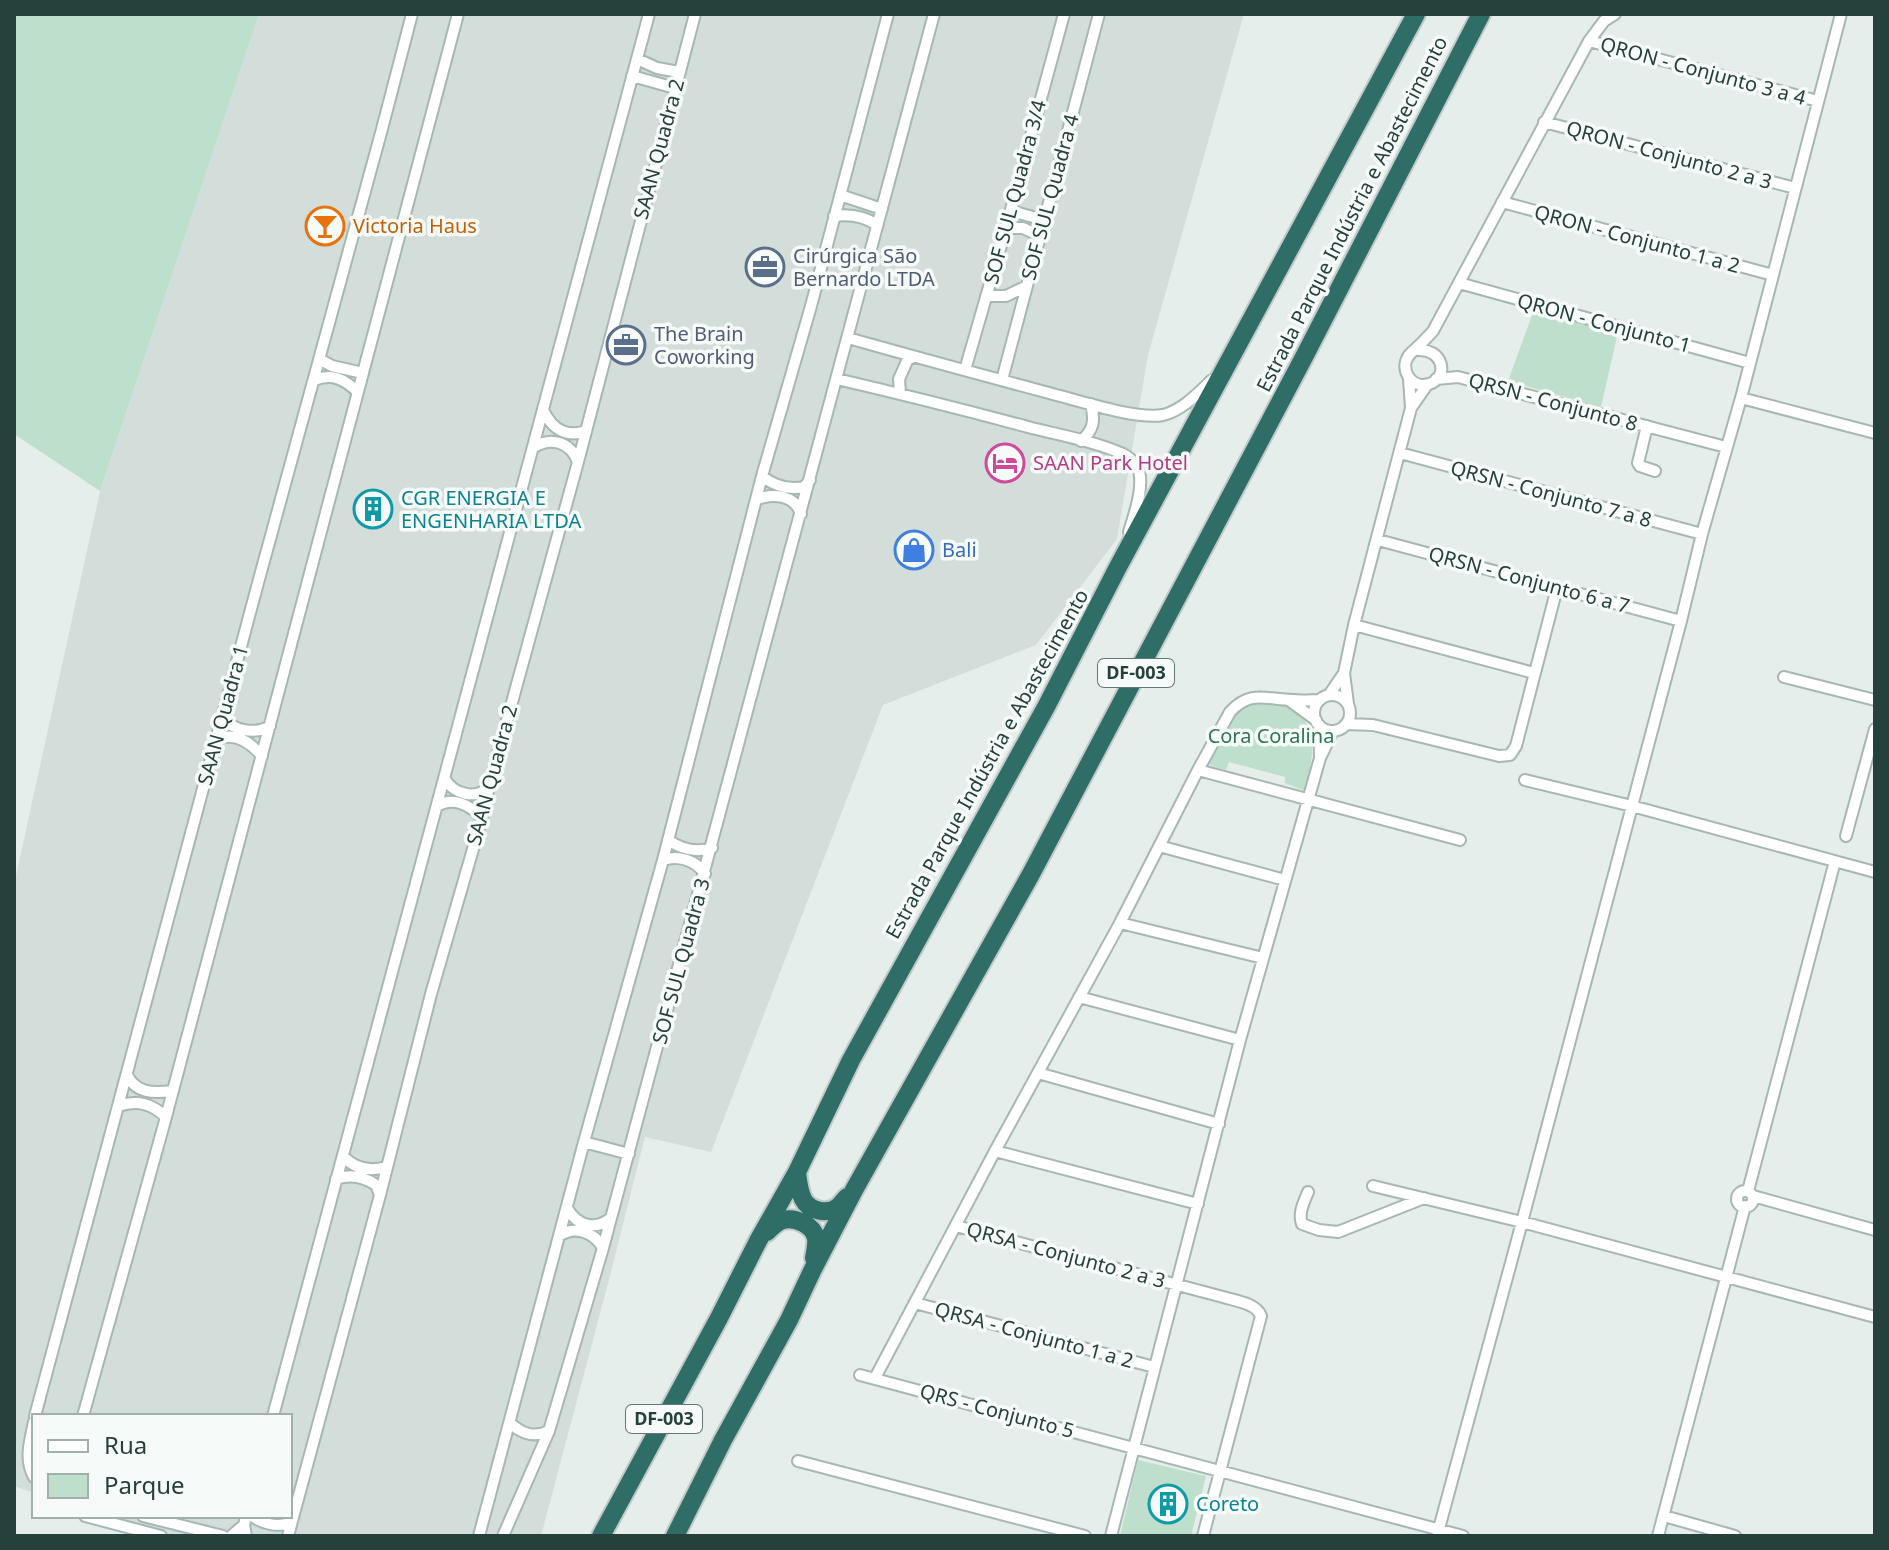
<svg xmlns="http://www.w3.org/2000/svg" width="1889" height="1550" viewBox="0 0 1889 1550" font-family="'Noto Sans',sans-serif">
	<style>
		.built { fill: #d3deda }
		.green { fill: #bedfcb }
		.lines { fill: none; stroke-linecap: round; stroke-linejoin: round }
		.street-casing { stroke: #a7b7b3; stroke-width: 14 }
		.highway-casing { stroke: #c2cac8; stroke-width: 22 }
		.street { stroke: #fff; stroke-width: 10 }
		.highway { stroke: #2f6d67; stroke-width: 18 }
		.labels { text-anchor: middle; stroke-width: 7; stroke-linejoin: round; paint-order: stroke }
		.shield { fill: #f6faf9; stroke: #637875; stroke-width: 2 }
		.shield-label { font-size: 18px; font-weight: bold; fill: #24413c }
		.street-label { font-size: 20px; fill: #24413c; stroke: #f6faf9 }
		.food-label { font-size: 20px; fill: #c56008; stroke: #f6faf9; text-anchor: start }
		.service-label { font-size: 20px; fill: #4e5e75; stroke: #f6faf9; text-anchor: start }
		.hotel-label { font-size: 20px; fill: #b23c85; stroke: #f6faf9; text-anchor: start }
		.culture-label { font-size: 20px; fill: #0d838f; stroke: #f6faf9; text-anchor: start }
		.shop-label { font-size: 20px; fill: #366cbe; stroke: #f6faf9; text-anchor: start }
		.park-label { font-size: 20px; fill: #2d7853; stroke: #f6faf9 }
	</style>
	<rect width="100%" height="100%" fill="#e5eeeb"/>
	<path class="built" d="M259 14H1244L1148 355 1117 539 1036 645 883 705 711 1152 645 1137 610 1276 541 1536H164L103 1516H290V1416H34V1493L14 1486V885L100 491Z"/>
	<path class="green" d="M14 14H259L100 491 14 434Z
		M1535 307 1619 328 1601 407 1508 381Z
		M1267 700C1275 702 1286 702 1292 707 1321 728 1312 762 1305 791L1285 783V777L1229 762 1226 770 1212 766 1208 763 1209 758 1229 719 1245 704Z
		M1138 1460 1206 1476 1191 1536H1120Z"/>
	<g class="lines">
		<defs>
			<path id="street" d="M1589 41 1818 101
				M637 59 657 68 679 72
				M632 76 675 88
				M1544 122 1795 188
				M840 195 882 209
				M1502 202 1773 275
				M1011 211 1044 220
				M834 216C850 214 864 216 877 225
				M1006 228H1023L1040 236
				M1459 283 1750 363
				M987 296H1006L1025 287
				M848 338C915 357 982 375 1049 393 1077 400 1136 420 1163 415 1183 410 1198 393 1212 380
				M1417 350C1443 348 1450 377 1429 384 1411 390 1397 367 1411 353 1419 346 1426 339 1433 331L1589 41 1604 21 1615 14
				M319 359 332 366 363 373
				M965 370 1006 228 1064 14
				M837 379C901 394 965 410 1028 427 1059 435 1094 441 1123 454 1129 457 1133 461 1137 466 1146 483 1134 515 1129 532
				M1436 379 1458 377 1726 447
				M314 380C333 373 344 379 358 392
				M1002 380 1099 14
				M900 393 899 379 908 359 914 357
				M1741 398 1875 433
				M1411 408 1427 385
				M544 412C553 429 566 438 586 431
				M1647 426 1638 463 1640 466 1655 471
				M1081 441C1094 430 1095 420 1091 404
				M534 447C552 436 571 443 578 462
				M1400 453 1702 534
				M762 476C774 486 788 490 804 487L810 480
				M757 499C774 493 795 495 801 514
				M1378 540 1681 621
				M1354 625 1534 673
				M1344 673 1354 625 1411 408 1409 379
				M1784 677 1875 700
				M1329 695 1344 673 1348 704
				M1314 713a18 18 0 1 1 36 0a18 18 0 1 1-36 0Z
				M1290 701 1316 720
				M222 717C233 731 255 735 270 726
				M1346 724 1373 725 1499 756 1510 755 1516 746 1557 588
				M1319 725 1320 756
				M216 740C234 731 250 742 262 756
				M1198 770 1460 840
				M445 779C453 794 477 801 489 786
				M1525 780 1632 806 1875 872
				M437 806C453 796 470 805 482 818
				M1846 836 1875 729
				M668 840C681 849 696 853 712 848
				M1159 846 1285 880
				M663 860C678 855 696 860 705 874
				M1120 923 1263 958
				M1079 997 1240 1040
				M1038 1073 1219 1124
				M127 1075C136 1094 154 1093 172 1091
				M118 1106C137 1100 151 1103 166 1117
				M584 1142 629 1154
				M995 1151 1198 1204
				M343 1156C355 1169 369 1172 386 1167
				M336 1179C350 1174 363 1176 376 1185L380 1195
				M1373 1186 1522 1222 1875 1317
				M1748 1191 1835 861
				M1737 1199a8 8 0 1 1 16 0a8 8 0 1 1-16 0Z
				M1308 1192C1304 1202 1298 1213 1302 1224L1319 1230 1338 1232 1424 1198
				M1753 1196 1875 1230
				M567 1208C577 1226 595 1231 611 1218
				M956 1226 1223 1297C1236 1301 1256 1303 1261 1316L1203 1536
				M559 1236C575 1225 594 1232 603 1248
				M915 1303 1154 1367
				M860 1375 1463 1536
				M875 1378 995 1151 1120 923 1198 770 1230 712C1251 689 1267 700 1293 700 1302 701 1311 700 1320 700
				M35 1416 258 583 382 129 412 14
				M83 1416 166 1117 458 14
				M273 1416 649 14
				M34 1422C30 1441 24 1459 34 1477
				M510 1423C522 1434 534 1438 549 1431
				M798 1461 1085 1536
				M85 1516 161 1536
				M143 1516 223 1536
				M252 1516C263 1524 277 1527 290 1523
				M1664 1516 1735 1536
				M231 1536 244 1525
				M246 1536 244 1525 246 1516
				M288 1536 380 1195 431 994 482 818 489 786 578 462 695 14
				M479 1536 584 1142 663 860 762 476 811 306 888 14
				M503 1536 549 1431 603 1248 934 14
				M1111 1536 1240 1040 1320 758 1333 731
				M1437 1536 1522 1222 1681 621 1702 534 1741 398 1841 14
				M1658 1536 1745 1206"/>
			<path id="highway" d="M797 1172C798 1181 799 1191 803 1199 809 1211 827 1215 838 1207 841 1204 844 1200 847 1197
				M767 1232C772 1227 776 1222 783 1220 796 1217 813 1225 816 1238 817 1244 815 1252 814 1258
				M601 1536 719 1318 758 1241 797 1172 851 1060 1046 707 1118 567 1416 14
				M675 1536 723 1440 789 1320 813 1269 854 1190 1031 874 1304 357 1481 14"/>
		</defs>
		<use href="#street" class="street-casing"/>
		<use href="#highway" class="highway-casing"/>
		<use href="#street" class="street"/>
		<use href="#highway" class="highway"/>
	</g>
	<defs>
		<symbol id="bar-ring" viewBox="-11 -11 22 22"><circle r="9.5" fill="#f6faf9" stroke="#e8710a" stroke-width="1.5"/><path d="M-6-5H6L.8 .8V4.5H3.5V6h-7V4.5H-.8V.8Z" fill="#e8710a"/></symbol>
		<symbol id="office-ring" viewBox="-11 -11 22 22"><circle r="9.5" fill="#f6faf9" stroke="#5c6f8a" stroke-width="1.5"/><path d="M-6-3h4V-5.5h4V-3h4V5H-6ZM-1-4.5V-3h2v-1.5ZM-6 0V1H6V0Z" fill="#5c6f8a"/></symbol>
		<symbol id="hotel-ring" viewBox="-11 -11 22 22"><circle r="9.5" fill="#f6faf9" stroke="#d1479c" stroke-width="1.5"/><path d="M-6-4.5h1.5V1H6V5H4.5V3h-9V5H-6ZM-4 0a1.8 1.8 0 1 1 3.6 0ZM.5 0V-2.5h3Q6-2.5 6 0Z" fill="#d1479c"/></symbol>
		<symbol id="building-ring" viewBox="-11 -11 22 22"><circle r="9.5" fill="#f6faf9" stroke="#0f9aa8" stroke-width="1.5"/><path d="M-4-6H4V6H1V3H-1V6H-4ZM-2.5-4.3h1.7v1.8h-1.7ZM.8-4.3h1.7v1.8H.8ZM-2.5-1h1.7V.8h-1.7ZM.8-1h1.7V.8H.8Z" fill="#0f9aa8"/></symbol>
		<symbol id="shop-ring" viewBox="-11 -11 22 22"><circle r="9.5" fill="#f6faf9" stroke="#3f7fe0" stroke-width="1.5"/><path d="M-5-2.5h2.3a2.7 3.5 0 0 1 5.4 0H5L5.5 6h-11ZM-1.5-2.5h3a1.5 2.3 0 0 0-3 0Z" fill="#3f7fe0"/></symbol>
	</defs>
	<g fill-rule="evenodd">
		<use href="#bar-ring" x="303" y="204" width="44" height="44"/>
		<use href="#office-ring" x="743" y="245" width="44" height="44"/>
		<use href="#office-ring" x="604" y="323" width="44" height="44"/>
		<use href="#hotel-ring" x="983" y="441" width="44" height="44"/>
		<use href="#building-ring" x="351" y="487" width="44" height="44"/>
		<use href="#shop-ring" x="892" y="528" width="44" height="44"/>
		<use href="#building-ring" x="1146" y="1482" width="44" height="44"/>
	</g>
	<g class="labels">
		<g class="shield">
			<rect x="1098" y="659" width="76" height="28" rx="6"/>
			<rect x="626" y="1405" width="76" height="28" rx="6"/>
		</g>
		<g class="shield-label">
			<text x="1136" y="679">DF-003</text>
			<text x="664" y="1425">DF-003</text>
		</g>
		<g class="street-label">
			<text transform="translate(1703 71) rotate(15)" y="7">QRON - Conjunto 3 a 4</text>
			<text transform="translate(659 149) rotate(-75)" y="7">SAAN Quadra 2</text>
			<text transform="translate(1669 155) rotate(15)" y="7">QRON - Conjunto 2 a 3</text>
			<text transform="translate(1015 192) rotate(-75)" y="7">SOF SUL Quadra 3/4</text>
			<text transform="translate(1050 197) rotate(-75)" y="7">SOF SUL Quadra 4</text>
			<text transform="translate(1352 214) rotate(-63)" y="7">Estrada Parque Indústria e Abastecimento</text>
			<text transform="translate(1637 239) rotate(15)" y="7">QRON - Conjunto 1 a 2</text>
			<text transform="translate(1604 323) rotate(15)" y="7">QRON - Conjunto 1</text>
			<text transform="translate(1553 402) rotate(15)" y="7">QRSN - Conjunto 8</text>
			<text transform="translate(1551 494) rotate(15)" y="7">QRSN - Conjunto 7 a 8</text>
			<text transform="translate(1529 580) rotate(15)" y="7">QRSN - Conjunto 6 a 7</text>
			<text transform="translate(223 715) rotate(-75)" y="7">SAAN Quadra 1</text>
			<text transform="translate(987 764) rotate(-61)" y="7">Estrada Parque Indústria e Abastecimento</text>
			<text transform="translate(492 775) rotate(-75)" y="7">SAAN Quadra 2</text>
			<text transform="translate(681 961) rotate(-75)" y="7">SOF SUL Quadra 3</text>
			<text transform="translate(1066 1255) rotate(15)" y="7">QRSA - Conjunto 2 a 3</text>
			<text transform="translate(1034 1335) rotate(15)" y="7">QRSA - Conjunto 1 a 2</text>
			<text transform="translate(997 1411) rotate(15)" y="7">QRS - Conjunto 5</text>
		</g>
		<g class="food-label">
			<text x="353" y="233">Victoria Haus</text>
		</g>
		<g class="service-label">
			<text x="793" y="263">Cirúrgica São<tspan x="793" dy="23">Bernardo LTDA</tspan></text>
			<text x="654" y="341">The Brain<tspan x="654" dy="23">Coworking</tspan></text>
		</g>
		<g class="hotel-label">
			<text x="1033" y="470">SAAN Park Hotel</text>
		</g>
		<g class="culture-label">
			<text x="401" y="505">CGR ENERGIA E<tspan x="401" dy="23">ENGENHARIA LTDA</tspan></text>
			<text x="1196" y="1511">Coreto</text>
		</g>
		<g class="shop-label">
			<text x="942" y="557">Bali</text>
		</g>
		<g class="park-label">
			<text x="1271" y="743">Cora Coralina</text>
		</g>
	</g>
	<rect width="1889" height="1550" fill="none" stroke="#24413c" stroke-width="32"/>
	<rect x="32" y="1414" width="260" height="104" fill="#f6faf9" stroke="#a2b0ad" stroke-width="2"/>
	<rect x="48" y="1440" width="40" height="12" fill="#ffffff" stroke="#a2b0ad" stroke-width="2"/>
	<text x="104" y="1454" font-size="24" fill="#24413c">Rua</text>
	<rect x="48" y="1474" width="40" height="24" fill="#bedfcb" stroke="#a2b0ad" stroke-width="2"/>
	<text x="104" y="1494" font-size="24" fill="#24413c">Parque</text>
</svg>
